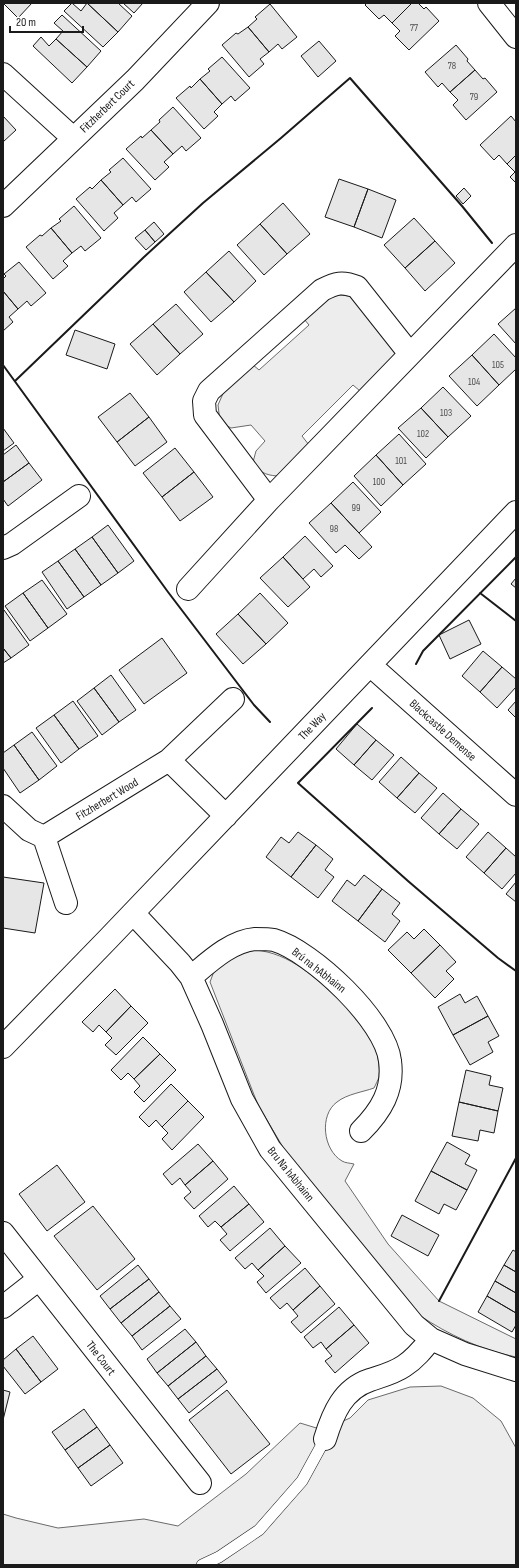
<svg xmlns="http://www.w3.org/2000/svg" width="519" height="1568" viewBox="0 0 519 1568" font-family="'Sofia Sans Condensed',sans-serif">
	<style>
		.green { fill: #ededed; stroke: #6a6a6a }
		.building { fill: #e6e6e6; stroke: #1a1a1a }
		.lines { fill: none; stroke-linecap: round; stroke-linejoin: round }
		.lane-casing { stroke: #1a1a1a; stroke-width: 12 }
		.street-casing { stroke: #1a1a1a; stroke-width: 24 }
		.lane { stroke: #fff; stroke-width: 11 }
		.street { stroke: #fff; stroke-width: 22 }
		.wall { stroke: #1a1a1a; stroke-width: 2 }
		.labels { text-anchor: middle; stroke-width: 3; stroke-linejoin: round; paint-order: stroke }
		.number-label { font-size: 10px; fill: #4d4d4d }
		.street-label { font-size: 12px; fill: #1a1a1a; stroke: #fff }
	</style>
	<rect width="100%" height="100%" fill="#fff"/>
	<path class="green" d="M332 294 349 296 359 306 396 354 360 391 353 385 302 436 309 445 277 476C265 475 259 472 253 462L256 451 265 441 251 425 231 428 220 422 218 405 225 389 252 364 259 370 309 325 304 319Z
		M255 950C290 953 316 978 340 1001 348 1008 358 1016 365 1024 374 1035 381 1062 379 1077 378 1080 376 1084 374 1088 363 1092 347 1094 337 1102 319 1115 323 1150 342 1161 345 1163 350 1163 354 1164L345 1181 388 1244 439 1301 516 1339V1357C481 1350 449 1335 419 1315L287 1154 258 1105 210 982 216 966 235 955Z
		M441 1386 473 1398 501 1421 516 1448V1565H3V1514L16 1518 58 1528 144 1519 178 1526 246 1474 300 1423 323 1430 350 1418 368 1400 410 1387Z"/>
	<path class="building" d="M3 3H32L18 18Z
		M72 3 81 11 87 3 118 32 103 47 64 11Z
		M87 3H118L132 16 118 32Z
		M123 3H143L134 13Z
		M367 3H412L392 23 384 15 379 19 365 5Z
		M412 3H418L424 9 426 7 439 21 409 50 395 36 400 31 392 23Z
		M270 4 297 37 282 49 278 44 269 52 248 27 257 19 255 17Z
		M62 15 101 51 87 67 56 39 63 31 54 23Z
		M248 27 269 52 260 59 264 64 249 77 222 45 236 33 238 34Z
		M41 37 49 46 56 39 87 67 72 83 33 46Z
		M319 41 336 61 318 77 301 56Z
		M456 45 468 59 467 61 475 70 450 92 442 83 438 87 425 72Z
		M222 57 250 88 235 101 231 96 222 104 200 79 210 71 208 69Z
		M475 70 483 79 485 78 497 92 466 120 453 105 458 100 450 92Z
		M200 79 222 104 214 112 218 116 204 129 176 98 190 86 191 88Z
		M173 107 201 138 186 151 182 146 173 154 151 130 160 122 159 120Z
		M3 116 16 130 3 142Z
		M511 116 516 122V155L507 164 499 155 494 160 480 145Z
		M151 130 173 154 164 162 169 167 155 180 126 149 141 136 142 138Z
		M516 155V183L510 177 515 172 507 164Z
		M123 158 151 189 136 202 132 197 123 205 101 180 111 172 109 170Z
		M339 179 368 189 354 227 325 217Z
		M101 180 123 205 114 213 118 218 104 231 76 199 90 187 92 189Z
		M464 188 471 196 463 204 456 196Z
		M368 189 396 200 382 238 354 227Z
		M283 203 310 234 287 254 260 224Z
		M74 206 101 238 85 251 81 246 72 253 51 228 61 221 59 219Z
		M414 218 435 241 405 268 384 245Z
		M154 222 164 234 155 242 145 230Z
		M260 224 287 254 264 275 237 245Z
		M51 228 72 253 63 261 68 266 53 279 26 247 40 235 42 236Z
		M145 230 155 242 146 250 135 238Z
		M435 241 455 263 425 291 405 268Z
		M229 251 256 281 234 302 206 272Z
		M19 262 46 293 31 306 27 301 18 309 3 291V279L6 276 4 274Z
		M206 272 234 302 211 322 184 292Z
		M3 291 18 309 9 317 13 322 3 331Z
		M176 304 203 334 180 354 153 324Z
		M516 308V344L498 324Z
		M153 324 180 354 157 375 130 344Z
		M75 330 115 344 107 369 66 355Z
		M494 334 516 358V369L499 385 472 355Z
		M472 355 499 385 477 406 449 376Z
		M443 387 471 416 448 437 421 408Z
		M130 393 149 417 117 442 98 417Z
		M421 408 448 437 426 458 398 428Z
		M149 417 167 442 135 466 117 442Z
		M3 428 14 443 3 451Z
		M399 434 426 464 403 485 376 455Z
		M16 445 29 463 3 482V455Z
		M175 448 194 472 162 497 143 473Z
		M376 455 403 485 381 506 354 476Z
		M29 463 42 480 8 506 3 499V482Z
		M194 472 213 497 180 521 162 497Z
		M353 482 381 512 359 533 331 503Z
		M331 503 372 547 359 559 345 545 336 553 309 523Z
		M108 525 134 561 118 573 92 537Z
		M305 536 333 566 321 577 314 569 303 579 283 557Z
		M92 537 118 573 101 585 75 549Z
		M75 549 101 585 84 597 58 561Z
		M283 557 310 587 288 607 260 578Z
		M58 561 84 597 67 609 42 572Z
		M516 578V588L511 584Z
		M42 580 67 614 48 628 23 593Z
		M23 593 48 628 30 641 5 606Z
		M260 593 288 623 266 644 238 614Z
		M4 610 29 645 11 658 3 648V611Z
		M238 614 266 644 243 664 216 634Z
		M469 620 481 644 450 659 439 635Z
		M162 638 187 673 144 704 119 670Z
		M3 648 11 658 3 663Z
		M483 651 502 667 480 692 462 676Z
		M502 667 516 679V687L497 708 480 692Z
		M111 675 136 710 119 722 94 688Z
		M94 688 119 722 102 735 77 701Z
		M73 701 98 736 79 749 54 715Z
		M516 701V718L508 710Z
		M54 715 79 749 61 763 36 728Z
		M357 724 376 740 354 765 336 749Z
		M32 732 57 766 39 780 14 745Z
		M376 740 394 755 372 780 354 765Z
		M14 745 39 780 20 793 3 768V753Z
		M401 757 419 773 397 798 379 782Z
		M419 773 437 788 415 813 397 798Z
		M443 793 461 809 439 834 421 818Z
		M461 809 479 824 457 849 439 834Z
		M298 832 316 845 291 877 266 857 281 837 289 843Z
		M488 832 506 848 484 873 466 857Z
		M316 845 333 859 325 870 334 877 318 898 291 877Z
		M506 848 516 857V873L502 889 484 873Z
		M364 875 382 889 358 921 332 901 347 880 355 886Z
		M3 877 44 883 35 933 3 928Z
		M516 882V902L506 894Z
		M382 889 400 903 392 914 400 921 385 942 358 921Z
		M424 929 440 945 411 973 388 950 407 932 414 939Z
		M440 945 456 962 446 971 454 979 435 998 411 973Z
		M115 989 131 1006 106 1032 99 1025 93 1032 82 1022Z
		M460 994 465 1003 477 996 488 1016 453 1035 438 1007Z
		M131 1006 148 1023 116 1055 105 1045 112 1038 106 1032Z
		M488 1016 499 1036 488 1042 493 1052 470 1065 453 1035Z
		M143 1037 160 1054 134 1079 128 1073 121 1080 111 1070Z
		M160 1054 176 1070 144 1102 134 1092 140 1086 134 1079Z
		M466 1070 491 1076 489 1085 503 1088 498 1111 459 1102Z
		M171 1084 188 1101 162 1127 156 1120 149 1127 139 1117Z
		M188 1101 204 1117 172 1150 162 1139 168 1133 162 1127Z
		M459 1102 498 1111 494 1133 480 1130 478 1141 452 1136Z
		M447 1142 470 1155 465 1164 477 1170 467 1190 431 1171Z
		M198 1144 213 1161 185 1185 180 1178 172 1185 163 1174Z
		M213 1161 228 1179 194 1209 184 1198 191 1192 185 1185Z
		M57 1165 85 1202 47 1231 19 1194Z
		M431 1171 467 1190 456 1210 444 1204 439 1214 415 1201Z
		M234 1186 249 1204 221 1227 215 1221 208 1227 199 1216Z
		M249 1204 264 1222 230 1251 220 1240 227 1234 221 1227Z
		M93 1206 135 1259 97 1290 54 1236Z
		M402 1215 439 1235 428 1256 391 1236Z
		M270 1228 285 1246 258 1270 252 1263 245 1269 235 1258Z
		M285 1246 301 1263 266 1293 257 1282 264 1276 258 1270Z
		M513 1250 516 1252V1272L504 1265Z
		M138 1265 149 1279 110 1309 100 1296Z
		M504 1265 516 1272V1293L495 1281Z
		M305 1268 320 1286 293 1310 287 1303 280 1309 270 1298Z
		M149 1279 159 1292 121 1323 110 1309Z
		M495 1281 516 1293V1313L487 1296Z
		M320 1286 335 1304 301 1333 291 1322 298 1316 293 1310Z
		M159 1292 170 1306 132 1336 121 1323Z
		M487 1296 516 1313V1325L512 1332 478 1312Z
		M170 1306 181 1319 142 1350 132 1336Z
		M339 1307 354 1325 326 1349 321 1342 313 1348 304 1337Z
		M354 1325 369 1343 335 1373 325 1361 332 1356 326 1349Z
		M185 1329 196 1342 157 1373 147 1359Z
		M33 1336 58 1369 41 1382 16 1349Z
		M196 1342 206 1356 168 1386 157 1373Z
		M16 1349 41 1382 25 1394 3 1366V1360Z
		M206 1356 217 1369 178 1399 168 1386Z
		M217 1369 227 1382 189 1413 178 1399Z
		M3 1390 10 1392 3 1420Z
		M227 1390 270 1444 231 1474 189 1420Z
		M84 1409 97 1427 65 1450 52 1432Z
		M97 1427 110 1445 78 1468 65 1450Z
		M110 1445 123 1463 91 1486 78 1468Z"/>
	<g class="lines">
		<defs>
			<path id="lane" d="M202 1565 219 1557 259 1530 302 1481 325 1439"/>
			<path id="street" d="M489 3 516 37
				M3 74 73 138
				M3 206 135 80 208 3
				M269 500 205 415 204 401 209 391 322 290C336 283 342 281 357 287L410 354
				M3 548 12 544 79 496
				M188 589 269 500 516 245
				M370 665 516 795
				M169 760 226 816
				M3 806 29 830 44 837 169 760 233 699
				M44 837 66 903
				M133 913 180 963 191 977 212 1024 242 1099 270 1149 414 1325 431 1339 465 1354 516 1370
				M191 977C209 962 231 941 255 939 261 939 269 939 274 940 312 951 386 1021 390 1061 394 1090 381 1111 361 1131
				M3 1047 108 939 516 512
				M3 1233 200 1483
				M3 1307 39 1279
				M325 1439C333 1413 343 1389 370 1380 382 1376 394 1373 404 1366 415 1359 423 1349 431 1339"/>
		</defs>
		<use href="#lane" class="lane-casing"/>
		<use href="#street" class="street-casing"/>
		<use href="#lane" class="lane"/>
		<use href="#street" class="street"/>
		<path class="wall" d="M3 365 168 592 254 705 270 722
			M15 381 144 257 203 203 281 138 350 78 462 206 492 243
			M480 593 516 621
			M416 664 423 651 516 557
			M372 708 298 783 408 881 498 958 516 971
			M439 1301 516 1158"/>
	</g>
	<g class="labels">
		<g class="number-label">
			<text x="414" y="31">77</text>
			<text x="452" y="69">78</text>
			<text x="474" y="100">79</text>
			<text x="498" y="368">105</text>
			<text x="474" y="385">104</text>
			<text x="446" y="416">103</text>
			<text x="423" y="437">102</text>
			<text x="401" y="464">101</text>
			<text x="379" y="485">100</text>
			<text x="356" y="511">99</text>
			<text x="334" y="532">98</text>
		</g>
		<g class="street-label">
			<text transform="translate(107 106) rotate(-44)" y="4">Fitzherbert Court</text>
			<text transform="translate(312 726) rotate(-46)" y="4">The Way</text>
			<text transform="translate(443 730) rotate(42)" y="4">Blackcastle Demense</text>
			<text transform="translate(107 799) rotate(-31)" y="4">Fitzherbert Wood</text>
			<text transform="translate(319 970) rotate(38)" y="4">Brú na hAbhainn</text>
			<text transform="translate(291 1174) rotate(51)" y="4">Bru Na hAbhainn</text>
			<text transform="translate(101 1358) rotate(52)" y="4">The Court</text>
		</g>
	</g>
	<rect width="519" height="1568" fill="none" stroke="#1a1a1a" stroke-width="8"/>
	<path d="M10 26v6h73v-6" fill="none" stroke="#1a1a1a" stroke-width="2"/>
	<text x="16" y="26" font-size="12" fill="#1a1a1a" stroke="#ffffff" stroke-width="3" paint-order="stroke">20 m</text>
</svg>
